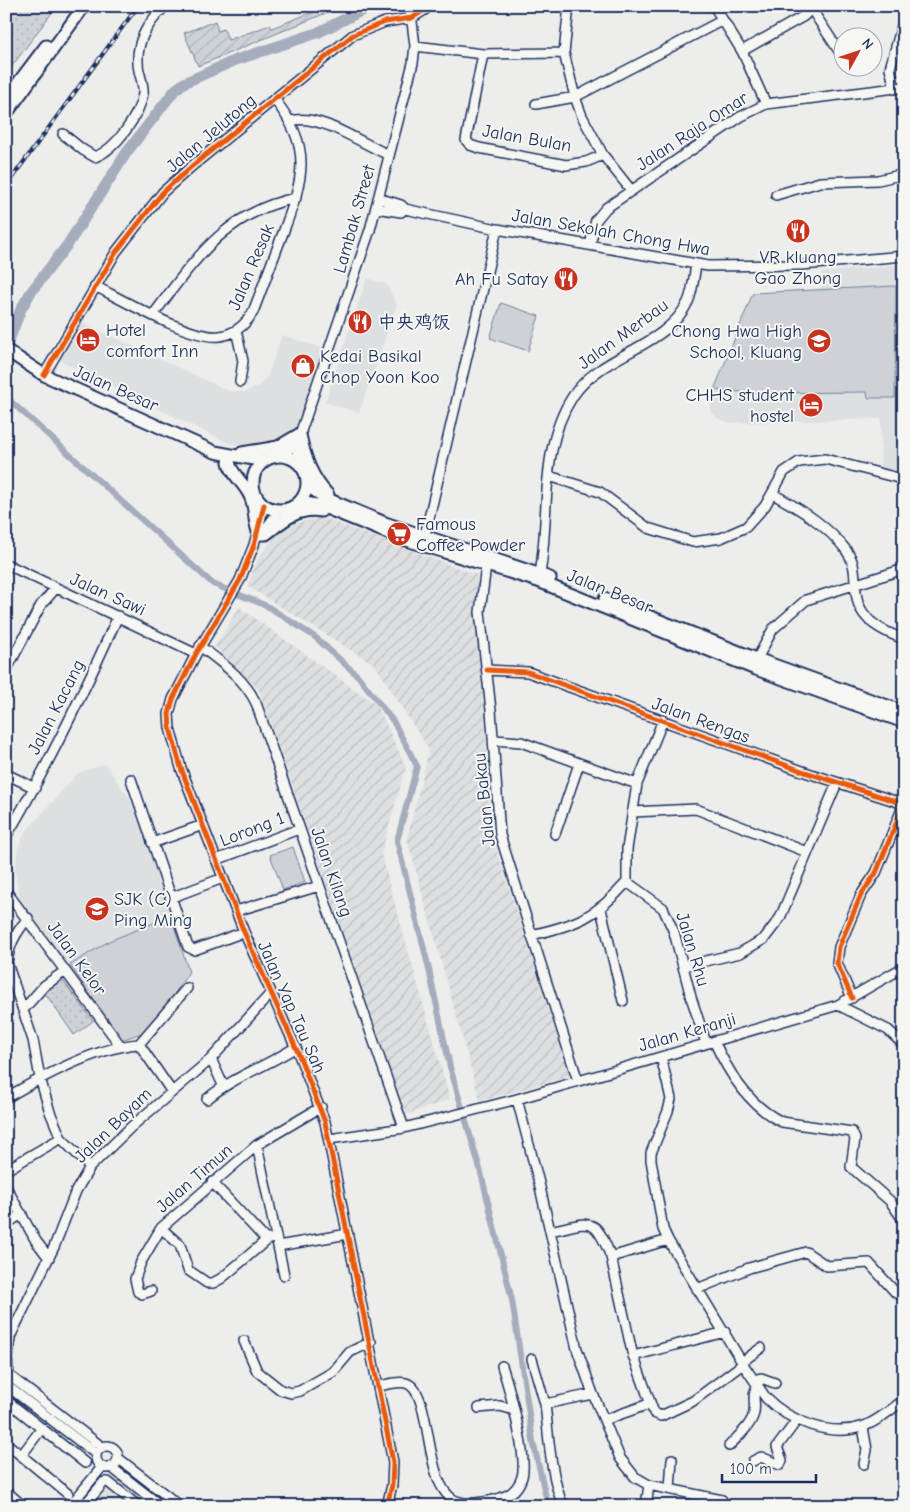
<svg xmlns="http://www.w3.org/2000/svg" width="910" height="1512" viewBox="0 0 910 1512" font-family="'Comic Neue','LXGW WenKai TC',sans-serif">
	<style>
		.built { fill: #dde0e1 }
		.industrial { fill: url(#industrial-furrows) }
		.grass { fill: #ced2d7; stroke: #74809a }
		.park { fill: url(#park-dots); stroke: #74809a }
		.garden { fill: url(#garden-furrows); stroke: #74809a }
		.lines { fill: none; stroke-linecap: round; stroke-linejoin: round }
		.canal { stroke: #a5acbc; stroke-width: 6 }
		.river { stroke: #a5acbc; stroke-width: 11 }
		.minor-casing { stroke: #1b2f5e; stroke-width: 12 }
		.major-casing { stroke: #1b2f5e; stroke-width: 15 }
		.minor { stroke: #f6f6f2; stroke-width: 9 }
		.major { stroke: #f6f6f2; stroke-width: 11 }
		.rail-casing { stroke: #1b2f5e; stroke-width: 4 }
		.rail { stroke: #f6f6f2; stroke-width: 2; stroke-dasharray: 5.5; stroke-linecap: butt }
		.cycleway-casing { stroke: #f6f6f2; stroke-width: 8 }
		.cycleway { stroke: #e8590c; stroke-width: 5 }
		.labels { text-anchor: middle; stroke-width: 4; stroke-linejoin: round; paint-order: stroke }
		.street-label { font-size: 18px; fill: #1b2f5e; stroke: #f6f6f2 }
		.poi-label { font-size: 18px; fill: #1b2f5e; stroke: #f6f6f2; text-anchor: start }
	</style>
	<defs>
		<pattern id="industrial-furrows" width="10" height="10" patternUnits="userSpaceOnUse" patternTransform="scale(1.25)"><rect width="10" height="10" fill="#dde0e1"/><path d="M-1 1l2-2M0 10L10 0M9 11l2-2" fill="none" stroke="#bdc0c3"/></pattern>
		<pattern id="park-dots" width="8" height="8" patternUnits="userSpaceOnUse" patternTransform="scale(1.25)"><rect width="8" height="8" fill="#ced2d7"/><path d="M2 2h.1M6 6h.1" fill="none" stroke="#b0b5bb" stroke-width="1.8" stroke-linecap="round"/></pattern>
		<pattern id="garden-furrows" width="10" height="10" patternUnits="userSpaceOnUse" patternTransform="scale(1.25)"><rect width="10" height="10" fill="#ced2d7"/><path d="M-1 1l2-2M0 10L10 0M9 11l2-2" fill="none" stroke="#b0b5bb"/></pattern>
	</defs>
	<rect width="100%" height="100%" fill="#edeeec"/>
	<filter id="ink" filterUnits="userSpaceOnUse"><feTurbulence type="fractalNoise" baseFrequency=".02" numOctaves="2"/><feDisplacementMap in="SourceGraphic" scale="10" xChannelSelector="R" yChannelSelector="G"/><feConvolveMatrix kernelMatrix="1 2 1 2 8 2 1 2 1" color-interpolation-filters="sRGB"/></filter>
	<g filter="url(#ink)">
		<path class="built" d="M904 264V474L880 471 881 419 729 423 717 418 710 410 714 390 753 293 821 289V273Z
			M367 278 386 284 397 304 359 413 325 402Z
			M79 321 229 391 246 392 260 385 268 375 282 335 322 348 296 432 281 441 258 448 228 443 59 360Z
			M105 764 133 803 189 972 142 1033 119 1041 20 902 15 869 18 847 26 831 78 773Z
			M117 1476 156 1506H81L100 1482Z"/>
		<path class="industrial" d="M321 517 477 575 491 833 570 1076 480 1101 407 839 429 750 375 665 247 586 260 555 285 526Z
			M239 607 377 705 406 767 381 854 450 1099 406 1115 259 690 215 647Z"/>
		<path class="grass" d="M896 286 895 398H868L867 392 755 393 714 390 753 293Z
			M501 303 539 316 528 351 490 338Z
			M293 847 305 882 283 890 270 855Z
			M171 916 189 972 158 1018 142 1033 121 1040 70 965 109 941Z"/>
		<path class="park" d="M6 6H57L6 74Z
			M62 979 93 1021 74 1035 45 993Z"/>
		<path class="garden" d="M328 6H343L198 66 184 33 215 21 218 31 224 29 228 40 270 25 272 28Z"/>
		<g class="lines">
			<path class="canal" d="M6 397 213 584 267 606 315 637 358 676 393 721 417 766 397 841 428 965 450 1067 480 1169 512 1300 533 1441 548 1506"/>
			<path class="river" d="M6 348 21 309 31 292 68 244 127 152 175 90 184 83 236 60 317 33 371 6"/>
			<defs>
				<path id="minor" d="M569 6 564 53 575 97 582 116 603 155 631 190
					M714 6 742 51 766 104
					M812 10 839 51
					M415 46 483 54
					M742 51 804 16 813 6
					M564 53 483 54 466 140 470 145 479 148 566 165 586 162 603 155
					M895 89 890 68 904 18
					M536 104 575 97 723 20
					M291 121C318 112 362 144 389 155
					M63 134 83 150 95 157C116 149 139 116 143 94 144 86 141 79 139 71 134 44 146 25 165 6
					M776 195 820 182 878 180 904 174
					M378 198 401 205 405 209
					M376 208 401 212 405 209 497 229 708 266 802 265 904 256
					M590 245 596 220 606 208 740 117 766 104 904 87
					M95 286C123 300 191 340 220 336 235 334 246 324 253 312 263 286 273 259 283 233 303 180 314 147 274 99
					M153 315C194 261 225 212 296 198
					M236 330 243 361 240 382
					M44 375 116 252 163 192 192 166 353 35 385 22 412 18 431 6
					M283 456 299 437
					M296 461 300 434 370 230 413 63 415 46 410 6
					M549 476 600 492 648 528 693 542 721 538 746 527 765 506 784 472 799 462 825 459 898 478H904
					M773 494C800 509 827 525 846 550 858 566 853 580 857 598 861 621 884 632 904 639
					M264 505 254 545 240 580 196 654 173 699 169 714 170 728 181 768 244 932 299 1055 325 1122 393 1462 392 1485 387 1506
					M261 535 279 511
					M425 535 497 229
					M6 564 196 654
					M486 566 480 612 491 710 500 835 578 1081
					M540 574C550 516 539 447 573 396 600 354 666 348 688 302 693 291 694 276 696 264
					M200 646C222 663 244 678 256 703L404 1128
					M757 659 773 629 806 600 904 569
					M487 670 528 672 805 772 904 804 876 873 861 895 839 947 837 963 852 998
					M6 671 41 605 55 589
					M494 740 521 742 637 784
					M6 774 35 788
					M131 779 188 947 194 950 244 932
					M632 812 696 809 807 852
					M555 834 579 764
					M6 837C48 766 84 692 118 616
					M152 843 203 825
					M216 860 299 829
					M627 882 663 908 674 932 691 997 706 1043
					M6 891 120 1045
					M170 898 223 878
					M601 909 623 1001
					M236 911 319 886
					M28 918C16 933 9 944 7 963L33 1040 40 1078 50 1112 61 1138 90 1167
					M531 935C576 925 596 917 627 882V849L637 784 663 720
					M684 966 740 953 764 939 780 918 837 783
					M838 1005 888 1030 904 1045
					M23 1010 44 986 65 971
					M714 1041C728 1072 750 1107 782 1122L852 1132 855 1139 851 1167 890 1201 904 1221
					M139 1044 187 988
					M139 1044 172 1092
					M661 1057 671 1099 668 1111 651 1153V1160L663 1229 668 1240 743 1364 766 1398C789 1421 829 1437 861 1427 876 1423 891 1409 904 1400
					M211 1059 223 1085
					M6 1098C43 1076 97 1047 139 1044
					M207 1099C233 1077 267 1066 296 1047
					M517 1099 539 1183 577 1349 593 1394 620 1458 635 1477 649 1485 646 1506
					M329 1139 404 1128 517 1099 838 1005 904 967
					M257 1145 284 1275
					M6 1170 61 1138
					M212 1182 266 1240
					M6 1187 36 1241 49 1258
					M6 1224 22 1214
					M161 1228 180 1245 188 1270 207 1283H213L222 1278 268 1239 276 1238
					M550 1231C592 1222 594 1215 611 1257
					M668 1240 611 1257 632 1352 654 1413 661 1416 693 1401 743 1364
					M278 1246 348 1234
					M697 1289 749 1268 806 1252 827 1266 869 1263 896 1293 904 1296
					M151 1291 142 1294 138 1292 135 1279 141 1262 161 1228 257 1145 321 1107
					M244 1341 257 1371 281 1390 291 1393 300 1391 333 1372 350 1352 371 1342
					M6 1345 54 1247 76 1191 90 1167 131 1127 211 1059 271 993
					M633 1356 725 1332
					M532 1359 545 1404
					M742 1362 761 1348
					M6 1373 102 1447
					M9 1375 7 1358 10 1339
					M754 1380 761 1378 775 1383
					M6 1385 96 1454
					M380 1386C388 1384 398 1381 406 1383 435 1391 421 1494 460 1502 472 1505 483 1502 494 1500 508 1496 517 1492 522 1477 528 1457 509 1387 502 1366
					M6 1400 85 1463
					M479 1408 500 1406 514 1410
					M604 1420 649 1404
					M863 1427 867 1450 864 1464
					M6 1443 68 1494
					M96 1457a11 11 0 1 1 22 0a11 11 0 1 1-22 0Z
					M729 1446C738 1436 751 1426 754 1413 756 1401 751 1396 758 1385
					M21 1456 42 1428
					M118 1458 180 1506
					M753 1461 761 1457 780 1465 782 1460 777 1447 797 1420
					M111 1467 161 1506
					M649 1485 722 1500
					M670 1489 672 1459
					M6 1491 23 1506
					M70 1506 102 1467
					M84 1506 104 1482H108L138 1506
					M563 1506C550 1473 549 1438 545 1404L593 1394"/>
				<path id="major" d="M6 99 46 46
					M6 114 84 6
					M6 350 44 375 215 452 264 461
					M300 435C305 458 311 477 328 495
					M242 453 278 447 300 434
					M253 483a27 27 0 1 1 54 0a27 27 0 1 1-54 0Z
					M229 462C231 474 245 484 250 496 256 508 253 519 258 531
					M307 485 325 498 385 523 550 578
					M300 502 321 506 403 539 538 581 753 668 904 722
					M262 534H266C283 521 297 507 321 511
					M605 599 757 659 904 712"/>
			</defs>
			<use href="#minor" class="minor-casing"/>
			<use href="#major" class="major-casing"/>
			<use href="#minor" class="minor"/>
			<use href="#major" class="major"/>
			<defs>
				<path id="rail" d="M6 186 138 6"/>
			</defs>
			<use href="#rail" class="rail-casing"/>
			<use href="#rail" class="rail"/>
			<defs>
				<path id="cycleway" d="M44 375 116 252 163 192 192 166 353 35 385 22 412 18 431 6
					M264 505 254 545 240 580 196 654 173 699 169 714 170 728 181 768 244 932 299 1055 325 1122 393 1462 392 1485 387 1506
					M487 670 528 672 805 772 904 804 876 873 861 895 839 947 837 963 852 998"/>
			</defs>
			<use href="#cycleway" class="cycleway-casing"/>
			<use href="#cycleway" class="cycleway"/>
		</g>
	</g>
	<defs>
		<symbol id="restaurant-disc" viewBox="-11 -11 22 22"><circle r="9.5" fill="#c8321e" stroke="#f6f6f2"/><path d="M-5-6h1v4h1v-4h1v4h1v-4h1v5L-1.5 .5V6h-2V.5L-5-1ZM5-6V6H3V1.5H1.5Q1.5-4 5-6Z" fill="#fff"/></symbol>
		<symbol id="hotel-disc" viewBox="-11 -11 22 22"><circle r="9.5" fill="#c8321e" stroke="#f6f6f2"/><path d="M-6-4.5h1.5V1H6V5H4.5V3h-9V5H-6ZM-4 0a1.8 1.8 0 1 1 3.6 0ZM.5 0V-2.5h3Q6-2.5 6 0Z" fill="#fff"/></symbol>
		<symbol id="school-disc" viewBox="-11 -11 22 22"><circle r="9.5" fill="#c8321e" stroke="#f6f6f2"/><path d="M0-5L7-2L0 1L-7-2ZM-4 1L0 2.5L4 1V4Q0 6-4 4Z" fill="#fff"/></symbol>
		<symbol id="shop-disc" viewBox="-11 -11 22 22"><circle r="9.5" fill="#c8321e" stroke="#f6f6f2"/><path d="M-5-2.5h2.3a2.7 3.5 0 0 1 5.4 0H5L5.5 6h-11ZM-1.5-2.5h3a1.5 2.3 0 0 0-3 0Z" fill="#fff"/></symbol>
		<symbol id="supermarket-disc" viewBox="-11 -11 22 22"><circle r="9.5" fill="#c8321e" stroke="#f6f6f2"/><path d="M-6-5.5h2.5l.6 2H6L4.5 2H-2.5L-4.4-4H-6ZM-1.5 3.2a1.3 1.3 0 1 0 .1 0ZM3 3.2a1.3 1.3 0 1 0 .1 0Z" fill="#fff"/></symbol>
	</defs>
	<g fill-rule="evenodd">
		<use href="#restaurant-disc" x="784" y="217" width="28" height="28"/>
		<use href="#restaurant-disc" x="552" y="265" width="28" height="28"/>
		<use href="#restaurant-disc" x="346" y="308" width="28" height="28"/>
		<use href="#hotel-disc" x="74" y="326" width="28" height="28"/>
		<use href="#school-disc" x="805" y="327" width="28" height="28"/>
		<use href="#shop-disc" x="289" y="352" width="28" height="28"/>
		<use href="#hotel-disc" x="797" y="391" width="28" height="28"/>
		<use href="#supermarket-disc" x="385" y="520" width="28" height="28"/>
		<use href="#school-disc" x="83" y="895" width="28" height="28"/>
	</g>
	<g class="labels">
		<g class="street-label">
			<text transform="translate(692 131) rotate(-33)" y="6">Jalan Raja Omar</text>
			<text transform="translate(211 133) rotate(-40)" y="6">Jalan Jelutong</text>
			<text transform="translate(527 138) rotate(10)" y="6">Jalan Bulan</text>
			<text transform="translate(354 219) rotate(-74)" y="6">Lambak Street</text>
			<text transform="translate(611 232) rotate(10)" y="6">Jalan Sekolah Chong Hwa</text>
			<text transform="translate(251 267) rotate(-67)" y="6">Jalan Resak</text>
			<text transform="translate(623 334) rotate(-36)" y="6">Jalan Merbau</text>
			<text transform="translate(116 388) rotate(24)" y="6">Jalan Besar</text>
			<text transform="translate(610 591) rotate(22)" y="6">Jalan Besar</text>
			<text transform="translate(108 594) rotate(24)" y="6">Jalan Sawi</text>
			<text transform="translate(56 707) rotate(-63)" y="6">Jalan Kacang</text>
			<text transform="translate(701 720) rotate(20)" y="6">Jalan Rengas</text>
			<text transform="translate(484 800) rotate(-96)" y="6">Jalan Bakau</text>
			<text transform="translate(252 829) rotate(-21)" y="6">Lorong 1</text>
			<text transform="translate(332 872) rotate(71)" y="6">Jalan Kilang</text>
			<text transform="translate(693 949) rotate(73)" y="6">Jalan Rhu</text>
			<text transform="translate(77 958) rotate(54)" y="6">Jalan Kelor</text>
			<text transform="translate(292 1007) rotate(66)" y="6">Jalan Yap Tau Sah</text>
			<text transform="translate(687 1032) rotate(-16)" y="6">Jalan Keranji</text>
			<text transform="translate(113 1125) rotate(-44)" y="6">Jalan Bayam</text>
			<text transform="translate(194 1178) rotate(-41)" y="6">Jalan Timun</text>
		</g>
		<g class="poi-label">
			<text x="798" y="263" text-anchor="middle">VR kluang<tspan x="798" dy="21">Gao Zhong</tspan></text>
			<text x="548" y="285" text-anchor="end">Ah Fu Satay</text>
			<text x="378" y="328">中央鸡饭</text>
			<text x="106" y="336">Hotel<tspan x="106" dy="21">comfort Inn</tspan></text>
			<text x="802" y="337" text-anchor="end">Chong Hwa High<tspan x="802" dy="21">School, Kluang</tspan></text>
			<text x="320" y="362">Kedai Basikal<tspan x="320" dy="21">Chop Yoon Koo</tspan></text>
			<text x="794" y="401" text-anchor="end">CHHS student<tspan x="794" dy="21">hostel</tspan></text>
			<text x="416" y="530">Famous<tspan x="416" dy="21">Coffee Powder</tspan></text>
			<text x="114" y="905">SJK (C)<tspan x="114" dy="21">Ping Ming</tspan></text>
		</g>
	</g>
	<rect width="910" height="1512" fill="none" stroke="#f6f6f2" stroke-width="25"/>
	<rect x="12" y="12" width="885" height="1487" fill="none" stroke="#1b2f5e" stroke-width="2" filter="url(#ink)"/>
	<g transform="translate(858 52) rotate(50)"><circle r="24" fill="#f6f6f2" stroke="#9ea6b7"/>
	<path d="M0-4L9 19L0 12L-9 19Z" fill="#c8321e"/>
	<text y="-8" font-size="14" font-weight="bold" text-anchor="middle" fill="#1b2f5e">N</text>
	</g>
	<path d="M722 1474v8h94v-8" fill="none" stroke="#1b2f5e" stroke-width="2.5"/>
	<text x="730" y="1474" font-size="15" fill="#1b2f5e" stroke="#f6f6f2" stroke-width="4" paint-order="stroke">100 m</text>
</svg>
